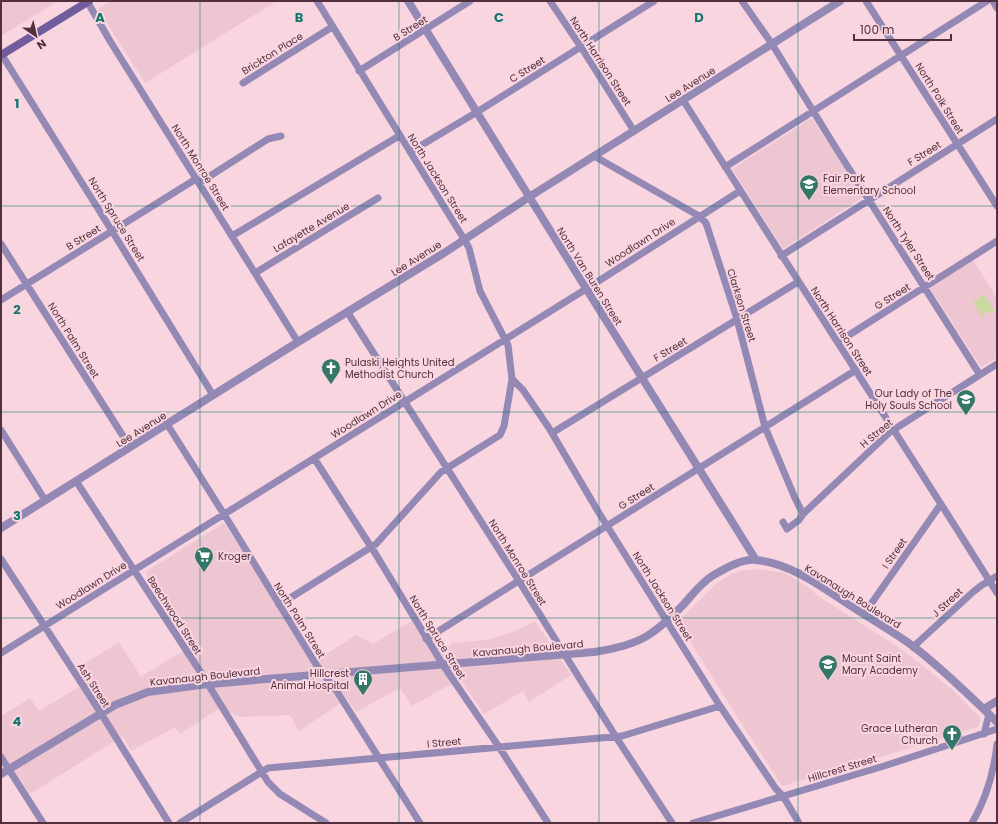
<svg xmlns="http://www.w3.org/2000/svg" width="998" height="824" viewBox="0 0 998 824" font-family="Poppins,sans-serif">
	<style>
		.built { fill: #edc6d2 }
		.green { fill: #ccd7a2 }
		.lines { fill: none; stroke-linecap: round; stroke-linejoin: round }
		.minor { stroke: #9488b5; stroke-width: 7 }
		.tertiary { stroke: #9488b5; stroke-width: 8 }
		.secondary { stroke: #715d9e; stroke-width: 8 }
		.grid { fill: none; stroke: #0f766e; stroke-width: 1; stroke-opacity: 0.55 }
		.labels { text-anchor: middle; stroke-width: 4; stroke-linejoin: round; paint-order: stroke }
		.street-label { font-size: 10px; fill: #522f3c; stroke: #f9d5e0 }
		.poi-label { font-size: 10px; fill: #522f3c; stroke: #f9d5e0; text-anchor: start }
		.grid-label { font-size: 13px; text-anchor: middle; font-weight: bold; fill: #0f766e; stroke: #f9d5e0; stroke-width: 4; stroke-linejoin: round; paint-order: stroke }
	</style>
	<rect width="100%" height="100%" fill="#f9d5e0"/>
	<path class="built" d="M1 1H58L1 36Z
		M111 1H277L145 83 98 9Z
		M812 118 863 197 783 249 732 169Z
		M973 260 997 298V358L981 367 930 288Z
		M224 523 317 660 356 635 373 644 418 617 441 652 453 643 486 640 511 633 535 621 571 675 529 702 523 691 484 714 460 679 412 706 400 688 356 712 347 699 299 731 290 715 241 717 218 709 180 734 175 727 131 751 123 736 30 794 1 751V716L30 698 39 711 89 681 81 666 119 642 141 677 192 645 145 572Z
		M758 569 785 573 808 587 818 596 895 645 927 669 956 693 980 718V723L977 727 920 745 782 786 734 712 678 622 716 584 731 574 740 571Z"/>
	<path class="green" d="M984 294 995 311 990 314 988 311 982 315 983 317 982 318 973 302Z"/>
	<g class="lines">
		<path class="minor" d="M87 1 110 41 298 342
			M550 1 581 47 634 131
			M742 1 772 44 834 145 980 375
			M866 1 997 206
			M993 1 997 8
			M2 55 112 231 213 395
			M359 71 470 1
			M243 83 332 27
			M683 100C787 265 894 428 997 593
			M410 152 477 112 654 1
			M594 156 699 216 706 223 737 319 765 427 795 498 803 514
			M725 167 987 1
			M199 183 268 139 281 136
			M232 236 399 136
			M1 244 130 447
			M781 256 997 119
			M255 273 378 198
			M1 300 196 179
			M348 313 519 581 616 737 672 823
			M838 342 997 241
			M512 379 523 390 549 428 599 513 671 628 720 706 776 789 783 796 799 823
			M167 424 227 519 317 666 336 690 420 823
			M1 430 45 500
			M552 433 798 282
			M314 458 375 553 443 665 499 747 548 823
			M76 481 203 676 268 782 280 794 326 823
			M783 522 787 529 799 520 803 514 890 432 997 364
			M1 559 97 707 169 823
			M279 605 376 544 441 472 500 435 504 426 512 379 508 345 480 291 469 248 464 239 317 1
			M864 614 941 504
			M426 639 856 370
			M913 647 973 592 982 585 997 576
			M1 653 586 289 740 191
			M984 734 989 714
			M1 757 43 823
			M180 823 268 768 622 736 720 706
			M693 823 884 766 997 729
			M972 823C986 799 994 772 997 744"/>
		<path class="tertiary" d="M408 1 582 282 756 560
			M1 528 298 342 444 253 529 197 840 1
			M984 709 997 701
			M1 774 115 705 148 692 200 685 266 679 594 652C640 645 653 636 684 604 693 594 701 583 712 576 724 569 742 558 757 560 792 564 822 587 851 606 872 620 894 632 914 647 944 670 970 696 997 722"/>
		<path class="secondary" d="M1 55 89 1"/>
	</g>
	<path class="grid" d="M200 1V823M399 1V823M599 1V823M798 1V823M1 206H997M1 412H997M1 618H997"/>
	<defs>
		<symbol id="school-pin" viewBox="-11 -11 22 30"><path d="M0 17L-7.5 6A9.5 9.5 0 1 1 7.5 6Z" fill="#347769" stroke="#f9d5e0"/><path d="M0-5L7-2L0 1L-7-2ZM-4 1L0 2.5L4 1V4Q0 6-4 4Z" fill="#fff"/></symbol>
		<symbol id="church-pin" viewBox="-11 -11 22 30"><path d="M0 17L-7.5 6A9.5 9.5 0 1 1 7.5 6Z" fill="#347769" stroke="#f9d5e0"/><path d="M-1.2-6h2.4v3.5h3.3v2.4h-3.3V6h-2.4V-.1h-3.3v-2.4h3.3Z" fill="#fff"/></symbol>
		<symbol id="supermarket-pin" viewBox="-11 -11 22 30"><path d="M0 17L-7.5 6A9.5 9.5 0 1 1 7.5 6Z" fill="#347769" stroke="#f9d5e0"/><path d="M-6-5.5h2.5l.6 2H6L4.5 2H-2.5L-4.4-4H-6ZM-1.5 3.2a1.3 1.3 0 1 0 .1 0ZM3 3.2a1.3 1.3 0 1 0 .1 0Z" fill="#fff"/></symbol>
		<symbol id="building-pin" viewBox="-11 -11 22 30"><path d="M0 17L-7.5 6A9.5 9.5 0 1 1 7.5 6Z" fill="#347769" stroke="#f9d5e0"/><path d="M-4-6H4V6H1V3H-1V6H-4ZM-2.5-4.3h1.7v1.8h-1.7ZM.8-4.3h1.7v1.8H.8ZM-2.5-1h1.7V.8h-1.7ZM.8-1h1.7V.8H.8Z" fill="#fff"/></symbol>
	</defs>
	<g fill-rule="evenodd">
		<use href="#school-pin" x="798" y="173" width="22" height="30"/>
		<use href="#church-pin" x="320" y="357" width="22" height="30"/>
		<use href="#school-pin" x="955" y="388" width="22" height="30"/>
		<use href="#supermarket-pin" x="193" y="545" width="22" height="30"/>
		<use href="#school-pin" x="817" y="653" width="22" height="30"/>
		<use href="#building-pin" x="352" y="668" width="22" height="30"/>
		<use href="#church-pin" x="941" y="723" width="22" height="30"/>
	</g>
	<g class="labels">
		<g class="street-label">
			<text transform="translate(410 28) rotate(-32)" y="4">B Street</text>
			<text transform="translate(272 53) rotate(-32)" y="4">Brickton Place</text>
			<text transform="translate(601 61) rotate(57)" y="4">North Harrison Street</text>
			<text transform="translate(527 69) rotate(-32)" y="4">C Street</text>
			<text transform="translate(690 84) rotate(-32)" y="4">Lee Avenue</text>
			<text transform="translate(940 98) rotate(58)" y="4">North Polk Street</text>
			<text transform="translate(924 153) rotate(-32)" y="4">F Street</text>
			<text transform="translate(201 167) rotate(58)" y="4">North Monroe Street</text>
			<text transform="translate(438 178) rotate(58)" y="4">North Jackson Street</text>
			<text transform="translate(117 219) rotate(58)" y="4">North Spruce Street</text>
			<text transform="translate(311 227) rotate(-31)" y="4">Lafayette Avenue</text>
			<text transform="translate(83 237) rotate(-32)" y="4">B Street</text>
			<text transform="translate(640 242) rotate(-33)" y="4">Woodlawn Drive</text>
			<text transform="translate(909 243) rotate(57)" y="4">North Tyler Street</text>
			<text transform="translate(416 258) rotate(-32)" y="4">Lee Avenue</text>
			<text transform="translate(590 276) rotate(58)" y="4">North Van Buren Street</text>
			<text transform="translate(892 296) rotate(-32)" y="4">G Street</text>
			<text transform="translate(742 305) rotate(73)" y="4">Clarkson Street</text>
			<text transform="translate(842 331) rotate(57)" y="4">North Harrison Street</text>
			<text transform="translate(74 340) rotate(58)" y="4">North Palm Street</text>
			<text transform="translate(670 349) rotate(-31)" y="4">F Street</text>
			<text transform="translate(366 414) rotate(-32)" y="4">Woodlawn Drive</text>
			<text transform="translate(141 429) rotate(-32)" y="4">Lee Avenue</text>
			<text transform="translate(876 433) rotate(-40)" y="4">H Street</text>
			<text transform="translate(636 496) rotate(-32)" y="4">G Street</text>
			<text transform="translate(894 553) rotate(-55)" y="4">I Street</text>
			<text transform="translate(518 562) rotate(58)" y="4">North Monroe Street</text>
			<text transform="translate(91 585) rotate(-32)" y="4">Woodlawn Drive</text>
			<text transform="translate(663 596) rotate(58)" y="4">North Jackson Street</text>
			<text transform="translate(853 596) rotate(32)" y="4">Kavanaugh Boulevard</text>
			<text transform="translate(947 602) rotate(-43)" y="4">J Street</text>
			<text transform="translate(175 615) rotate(57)" y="4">Beechwood Street</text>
			<text transform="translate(300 620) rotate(58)" y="4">North Palm Street</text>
			<text transform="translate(438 637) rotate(58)" y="4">North Spruce Street</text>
			<text transform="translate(528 648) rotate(-5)" y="4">Kavanaugh Boulevard</text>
			<text transform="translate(205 676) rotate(-6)" y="4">Kavanaugh Boulevard</text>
			<text transform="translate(94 685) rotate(57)" y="4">Ash Street</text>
			<text transform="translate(444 742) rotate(-5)" y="4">I Street</text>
			<text transform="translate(842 768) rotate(-17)" y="4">Hillcrest Street</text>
		</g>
		<g class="poi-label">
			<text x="823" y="182">Fair Park<tspan x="823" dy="12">Elementary School</tspan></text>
			<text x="345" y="366">Pulaski Heights United<tspan x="345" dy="12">Methodist Church</tspan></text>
			<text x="952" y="397" text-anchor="end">Our Lady of The<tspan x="952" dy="12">Holy Souls School</tspan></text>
			<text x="218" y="560">Kroger</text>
			<text x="842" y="662">Mount Saint<tspan x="842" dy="12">Mary Academy</tspan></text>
			<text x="349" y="677" text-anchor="end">Hillcrest<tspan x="349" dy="12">Animal Hospital</tspan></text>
			<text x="938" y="732" text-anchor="end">Grace Lutheran<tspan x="938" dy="12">Church</tspan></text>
		</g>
	</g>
	<g class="grid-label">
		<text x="100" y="22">A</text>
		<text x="299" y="22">B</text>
		<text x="499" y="22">C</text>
		<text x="699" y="22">D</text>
		<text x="17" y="108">1</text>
		<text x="17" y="314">2</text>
		<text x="17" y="520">3</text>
		<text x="17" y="726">4</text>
	</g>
	<rect width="998" height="824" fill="none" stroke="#522f3c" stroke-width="4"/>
	<g transform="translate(36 36) rotate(146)" stroke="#f9d5e0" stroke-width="3" paint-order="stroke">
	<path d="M0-3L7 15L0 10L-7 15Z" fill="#522f3c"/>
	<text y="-6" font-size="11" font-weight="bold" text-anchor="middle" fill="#522f3c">N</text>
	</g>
	<path d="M854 34v6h97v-6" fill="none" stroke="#522f3c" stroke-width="2"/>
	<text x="860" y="34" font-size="12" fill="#522f3c" stroke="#f9d5e0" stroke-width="3" paint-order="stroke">100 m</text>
</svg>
